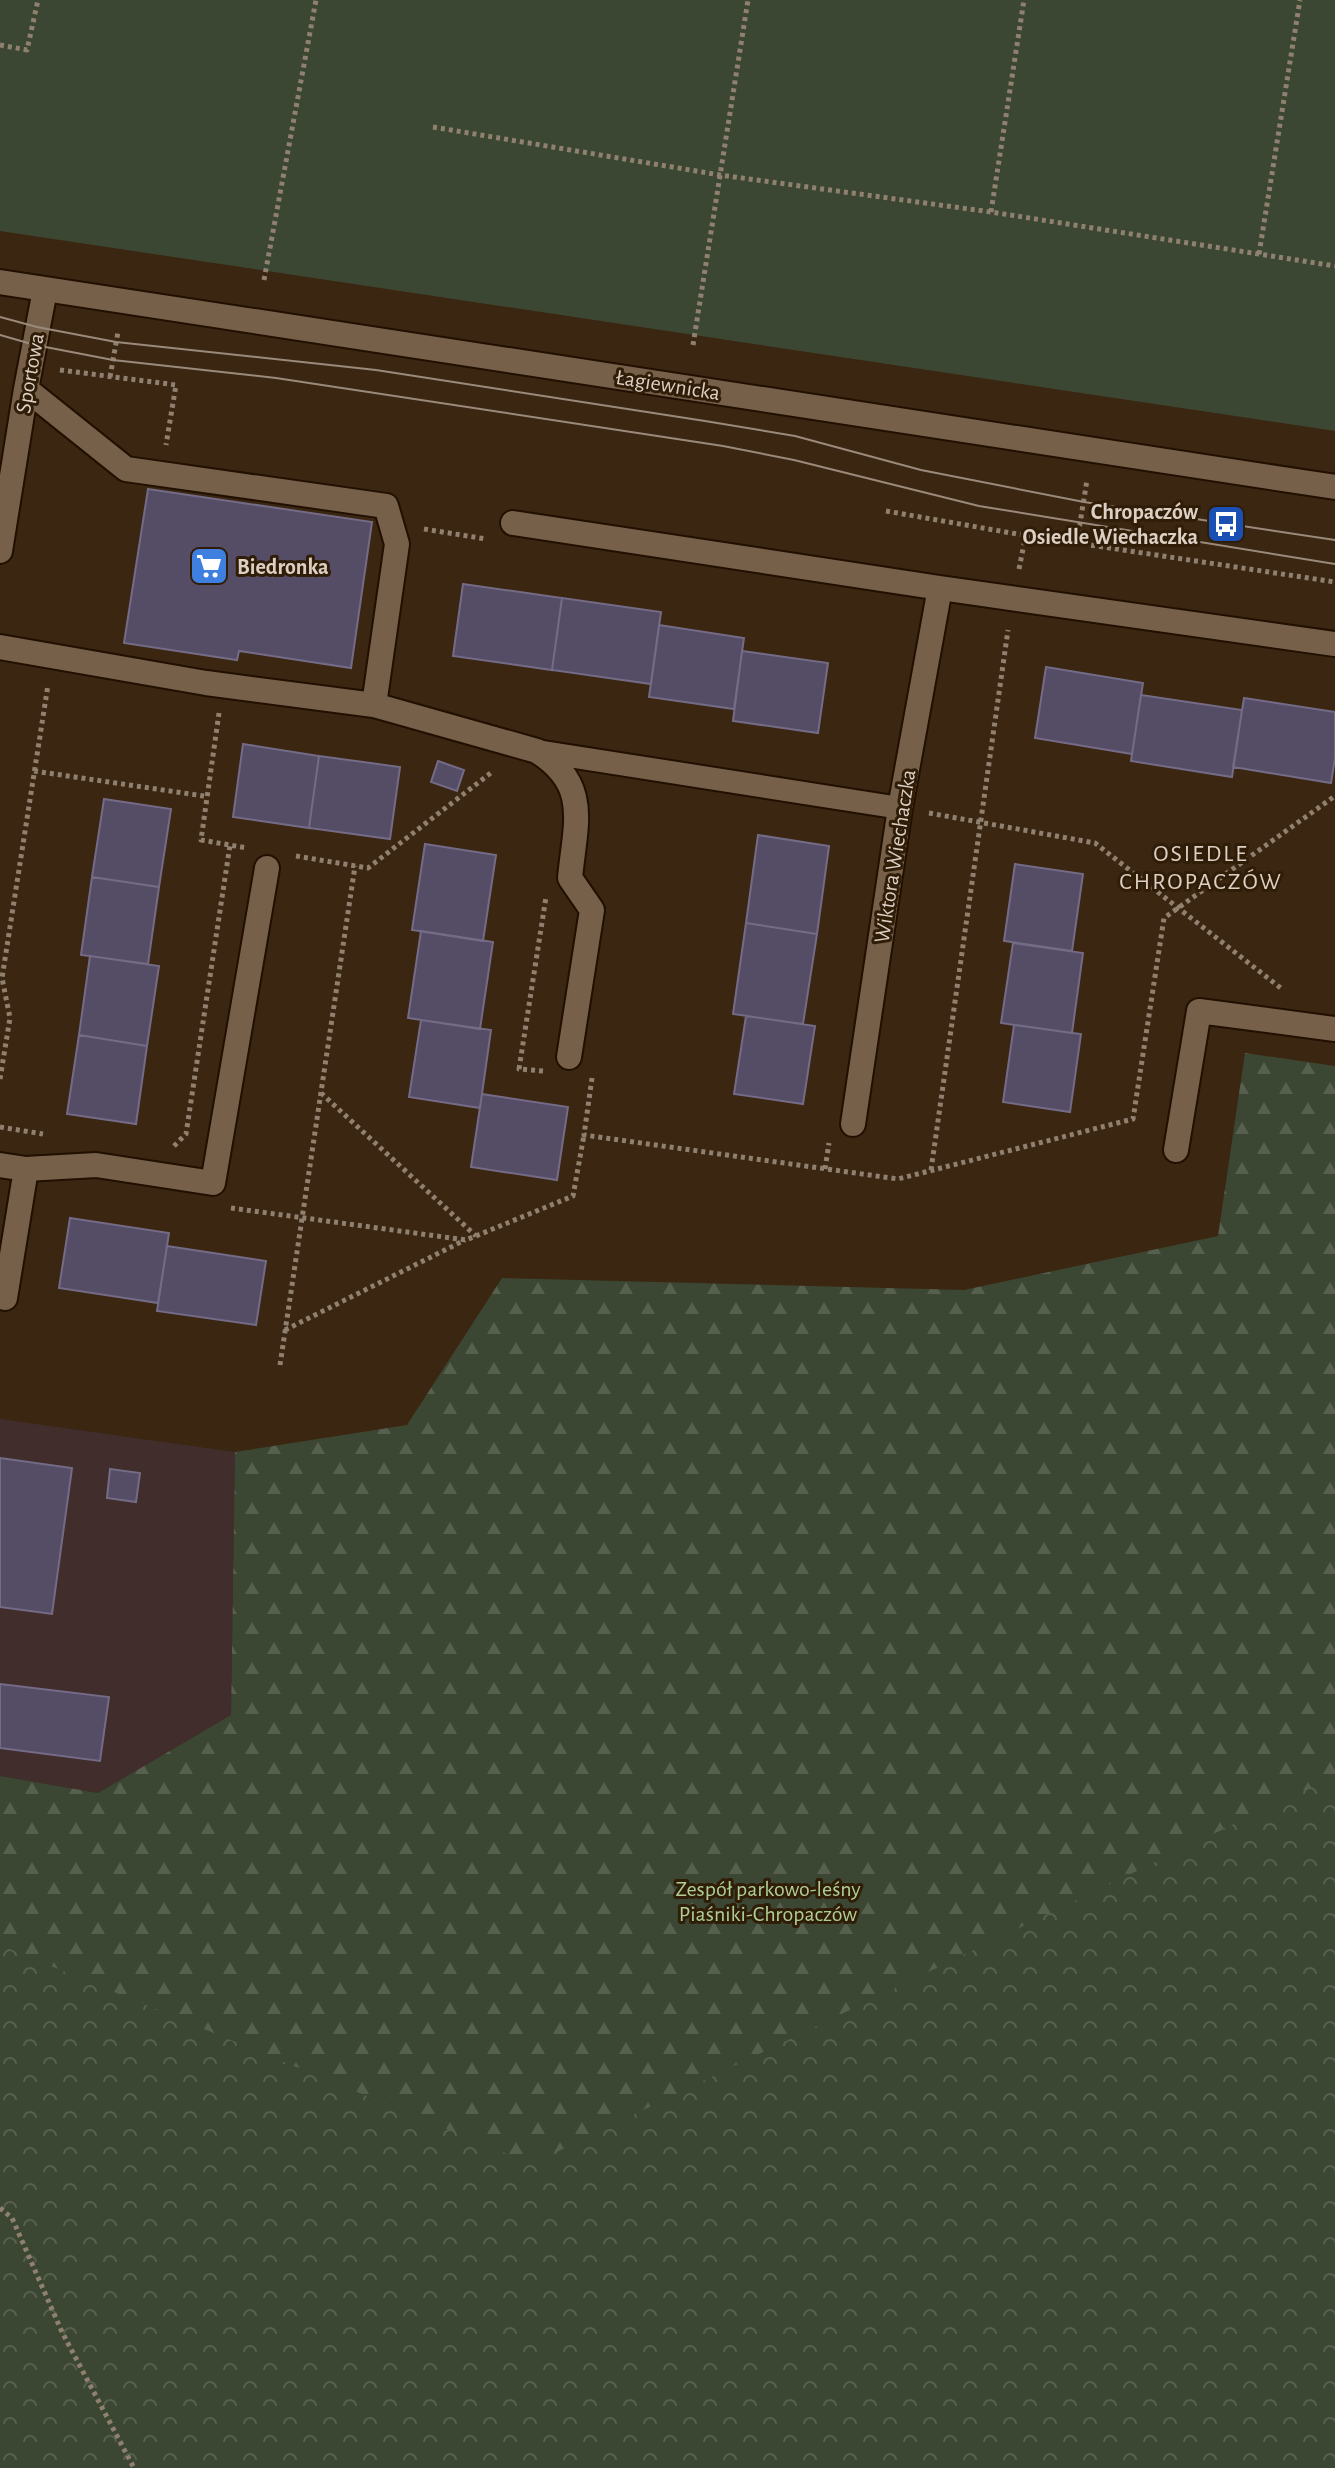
<svg xmlns="http://www.w3.org/2000/svg" width="1335" height="2468" viewBox="0 0 1335 2468" font-family="'Alegreya Sans',sans-serif">
	<style>
		.commercial { fill: #412d2c }
		.forest { fill: url(#forest-firs) }
		.park { fill: url(#park-crowns) }
		.garden { fill: #3b4732 }
		.building { fill: #554c66; stroke: #746b87; stroke-width: 2 }
		.lines { fill: none; stroke-linecap: round; stroke-linejoin: round }
		.lane-casing { stroke: #210f00; stroke-width: 26 }
		.street-casing { stroke: #210f00; stroke-width: 28 }
		.secondary-casing { stroke: #210f00; stroke-width: 28 }
		.path { stroke: #908070; stroke-width: 5; stroke-dasharray: 4 4; stroke-linecap: butt }
		.lane { stroke: #77604a; stroke-width: 22 }
		.street { stroke: #77604a; stroke-width: 24 }
		.secondary { stroke: #77604a; stroke-width: 24 }
		.tram { stroke: #9a8a7b; stroke-width: 2 }
		.labels { text-anchor: middle; stroke-width: 6; stroke-linejoin: round; paint-order: stroke }
		.street-label { font-size: 22px; fill: #dccfc3; stroke: #301d08 }
		.poi-label { font-size: 22px; font-weight: bold; fill: #dccfc3; stroke: #301d08; text-anchor: end }
		.park-label { font-size: 22px; fill: #aece95; stroke: #301d08 }
		.neighbourhood-label { font-size: 24px; letter-spacing: 2px; fill: #dccfc3; stroke: #301d08 }
	</style>
	<defs>
		<pattern id="forest-firs" width="22" height="20" patternUnits="userSpaceOnUse" patternTransform="scale(2)"><rect width="22" height="20" fill="#3b4732"/><path d="M5 1l3.5 6h-7zM16 11l3.5 6h-7z" fill="#57604e"/></pattern>
		<pattern id="park-crowns" width="20" height="18" patternUnits="userSpaceOnUse" patternTransform="scale(2)"><rect width="20" height="18" fill="#3b4732"/><path d="M2 6a3 3 0 1 1 6 0M12 15a3 3 0 1 1 6 0" fill="none" stroke="#57604e"/></pattern>
	</defs>
	<rect width="100%" height="100%" fill="#3b2612"/>
	<path class="commercial" d="M0 1419 235 1452 231 1715 98 1793 0 1776Z"/>
	<path class="forest" d="M1245 1053 1335 1066V2468H0V1776L98 1793 231 1715 235 1452 407 1425 502 1278 964 1290 1218 1236Z"/>
	<path class="park" d="M1335 1775V2468H0V1945L532 2164Z"/>
	<path class="garden" d="M0 0H1335V431L0 231Z"/>
	<path class="building" d="M148 489 372 522 351 668 239 651 237 660 124 643Z
		M463 584 562 598 552 670 453 656Z
		M562 598 661 612 651 684 552 670Z
		M659 625 744 638 734 709 649 697Z
		M742 651 828 663 818 733 733 721Z
		M1046 667 1143 683 1132 754 1035 738Z
		M1141 695 1242 710 1232 777 1131 761Z
		M1244 698 1335 712V758L1331 783 1233 767Z
		M243 744 319 756 309 828 233 817Z
		M319 756 400 767 390 839 309 828Z
		M438 761 464 770 457 791 431 782Z
		M104 799 171 809 159 887 92 877Z
		M758 835 829 846 817 934 746 923Z
		M425 844 496 855 483 941 412 930Z
		M1015 864 1083 874 1072 951 1004 941Z
		M92 877 159 887 148 964 81 955Z
		M746 923 817 934 803 1024 733 1014Z
		M421 931 493 942 480 1029 408 1018Z
		M1013 943 1083 953 1072 1033 1001 1023Z
		M90 956 159 966 147 1046 79 1035Z
		M746 1016 815 1026 803 1104 734 1094Z
		M421 1020 491 1030 480 1108 409 1097Z
		M1014 1025 1081 1034 1070 1112 1003 1102Z
		M79 1035 147 1046 136 1124 67 1114Z
		M482 1094 568 1107 557 1180 471 1167Z
		M70 1218 169 1233 158 1303 59 1288Z
		M167 1246 266 1261 256 1325 157 1311Z
		M0 1458 72 1468 52 1614 0 1607Z
		M110 1469 140 1473 136 1502 107 1498Z
		M0 1684 109 1697 100 1761 0 1748Z"/>
	<g class="lines">
		<defs>
			<path id="lane" d="M537 751 900 808"/>
			<path id="street" d="M26 389 126 469 386 506 397 544 374 705
				M513 523 940 588 1335 644
				M0 551 26 389 45 290
				M0 647 206 683 374 705 537 751C591 785 575 824 570 878L592 910 569 1057
				M853 1124 900 808 940 588
				M1176 1150 1199 1011 1335 1029
				M0 1165 26 1169 96 1165 213 1183 267 868
				M5 1298 26 1169"/>
			<path id="secondary" d="M0 282 1335 487"/>
		</defs>
		<use href="#lane" class="lane-casing"/>
		<use href="#street" class="street-casing"/>
		<use href="#secondary" class="secondary-casing"/>
		<path class="path" d="M0 45 27 50 38 0
			M433 127 720 175 991 212 1335 266
			M991 212 1024 0
			M1259 254 1300 0
			M264 280 316 0
			M693 345 748 0
			M60 370 176 385 166 445
			M110 377 118 332
			M886 511 1017 534 1335 582
			M424 529 486 539
			M1077 542 1087 480
			M1019 569 1026 534
			M219 713 201 840 247 848
			M34 771 204 796
			M929 813 1095 843 1282 989
			M296 856 368 868 492 772
			M543 1071 519 1069 546 897
			M592 1078 584 1135 898 1179 1133 1119 1164 918 1335 796
			M0 1079 10 1018 2 978 48 685
			M321 1093 476 1236
			M0 1127 43 1134
			M174 1146 186 1134 230 845
			M825 1169 829 1143
			M931 1170 1008 630
			M231 1208 466 1240 573 1196 584 1135
			M285 1330 465 1240
			M280 1365 355 866
			M0 2208 12 2218 62 2332 134 2468"/>
		<use href="#lane" class="lane"/>
		<use href="#street" class="street"/>
		<use href="#secondary" class="secondary"/>
		<path class="tram" d="M0 317 37 327 116 342 376 370 705 421 795 436 921 470 1084 502 1335 540
			M0 335 35 345 113 360 276 378 723 446 794 460 979 506 1335 564"/>
	</g>
	<defs>
		<symbol id="bus-square" viewBox="-11 -11 22 22"><rect x="-9" y="-9" width="18" height="18" rx="4" fill="#1a4fb4" stroke="#301d08"/><path d="M-5-6H5V4H4V6H2V4H-2V6H-4V4H-5ZM-3.5-4V0h7V-4ZM-3.5 1.2v1.5H-2V1.2ZM2 1.2v1.5H3.5V1.2Z" fill="#fff"/></symbol>
		<symbol id="supermarket-square" viewBox="-11 -11 22 22"><rect x="-9" y="-9" width="18" height="18" rx="4" fill="#3f7fe0" stroke="#301d08"/><path d="M-6-5.5h2.5l.6 2H6L4.5 2H-2.5L-4.4-4H-6ZM-1.5 3.2a1.3 1.3 0 1 0 .1 0ZM3 3.2a1.3 1.3 0 1 0 .1 0Z" fill="#fff"/></symbol>
	</defs>
	<g fill-rule="evenodd">
		<use href="#bus-square" x="1204" y="502" width="44" height="44"/>
		<use href="#supermarket-square" x="187" y="544" width="44" height="44"/>
	</g>
	<g class="labels">
		<g class="street-label">
			<text transform="translate(29 373) rotate(-80)" y="8">Sportowa</text>
			<text transform="translate(668 384) rotate(9)" y="8">Łagiewnicka</text>
			<text transform="translate(894 856) rotate(-81)" y="8">Wiktora Wiechaczka</text>
		</g>
		<g class="poi-label">
			<text x="1198" y="519">Chropaczów<tspan x="1198" dy="25">Osiedle Wiechaczka</tspan></text>
			<text x="237" y="574" text-anchor="start">Biedronka</text>
		</g>
		<g class="park-label">
			<text x="768" y="1896">Zespół parkowo-leśny<tspan x="768" dy="25">Piaśniki-Chropaczów</tspan></text>
		</g>
		<g class="neighbourhood-label">
			<text x="1201" y="861">OSIEDLE<tspan x="1201" dy="28">CHROPACZÓW</tspan></text>
		</g>
	</g>
</svg>
